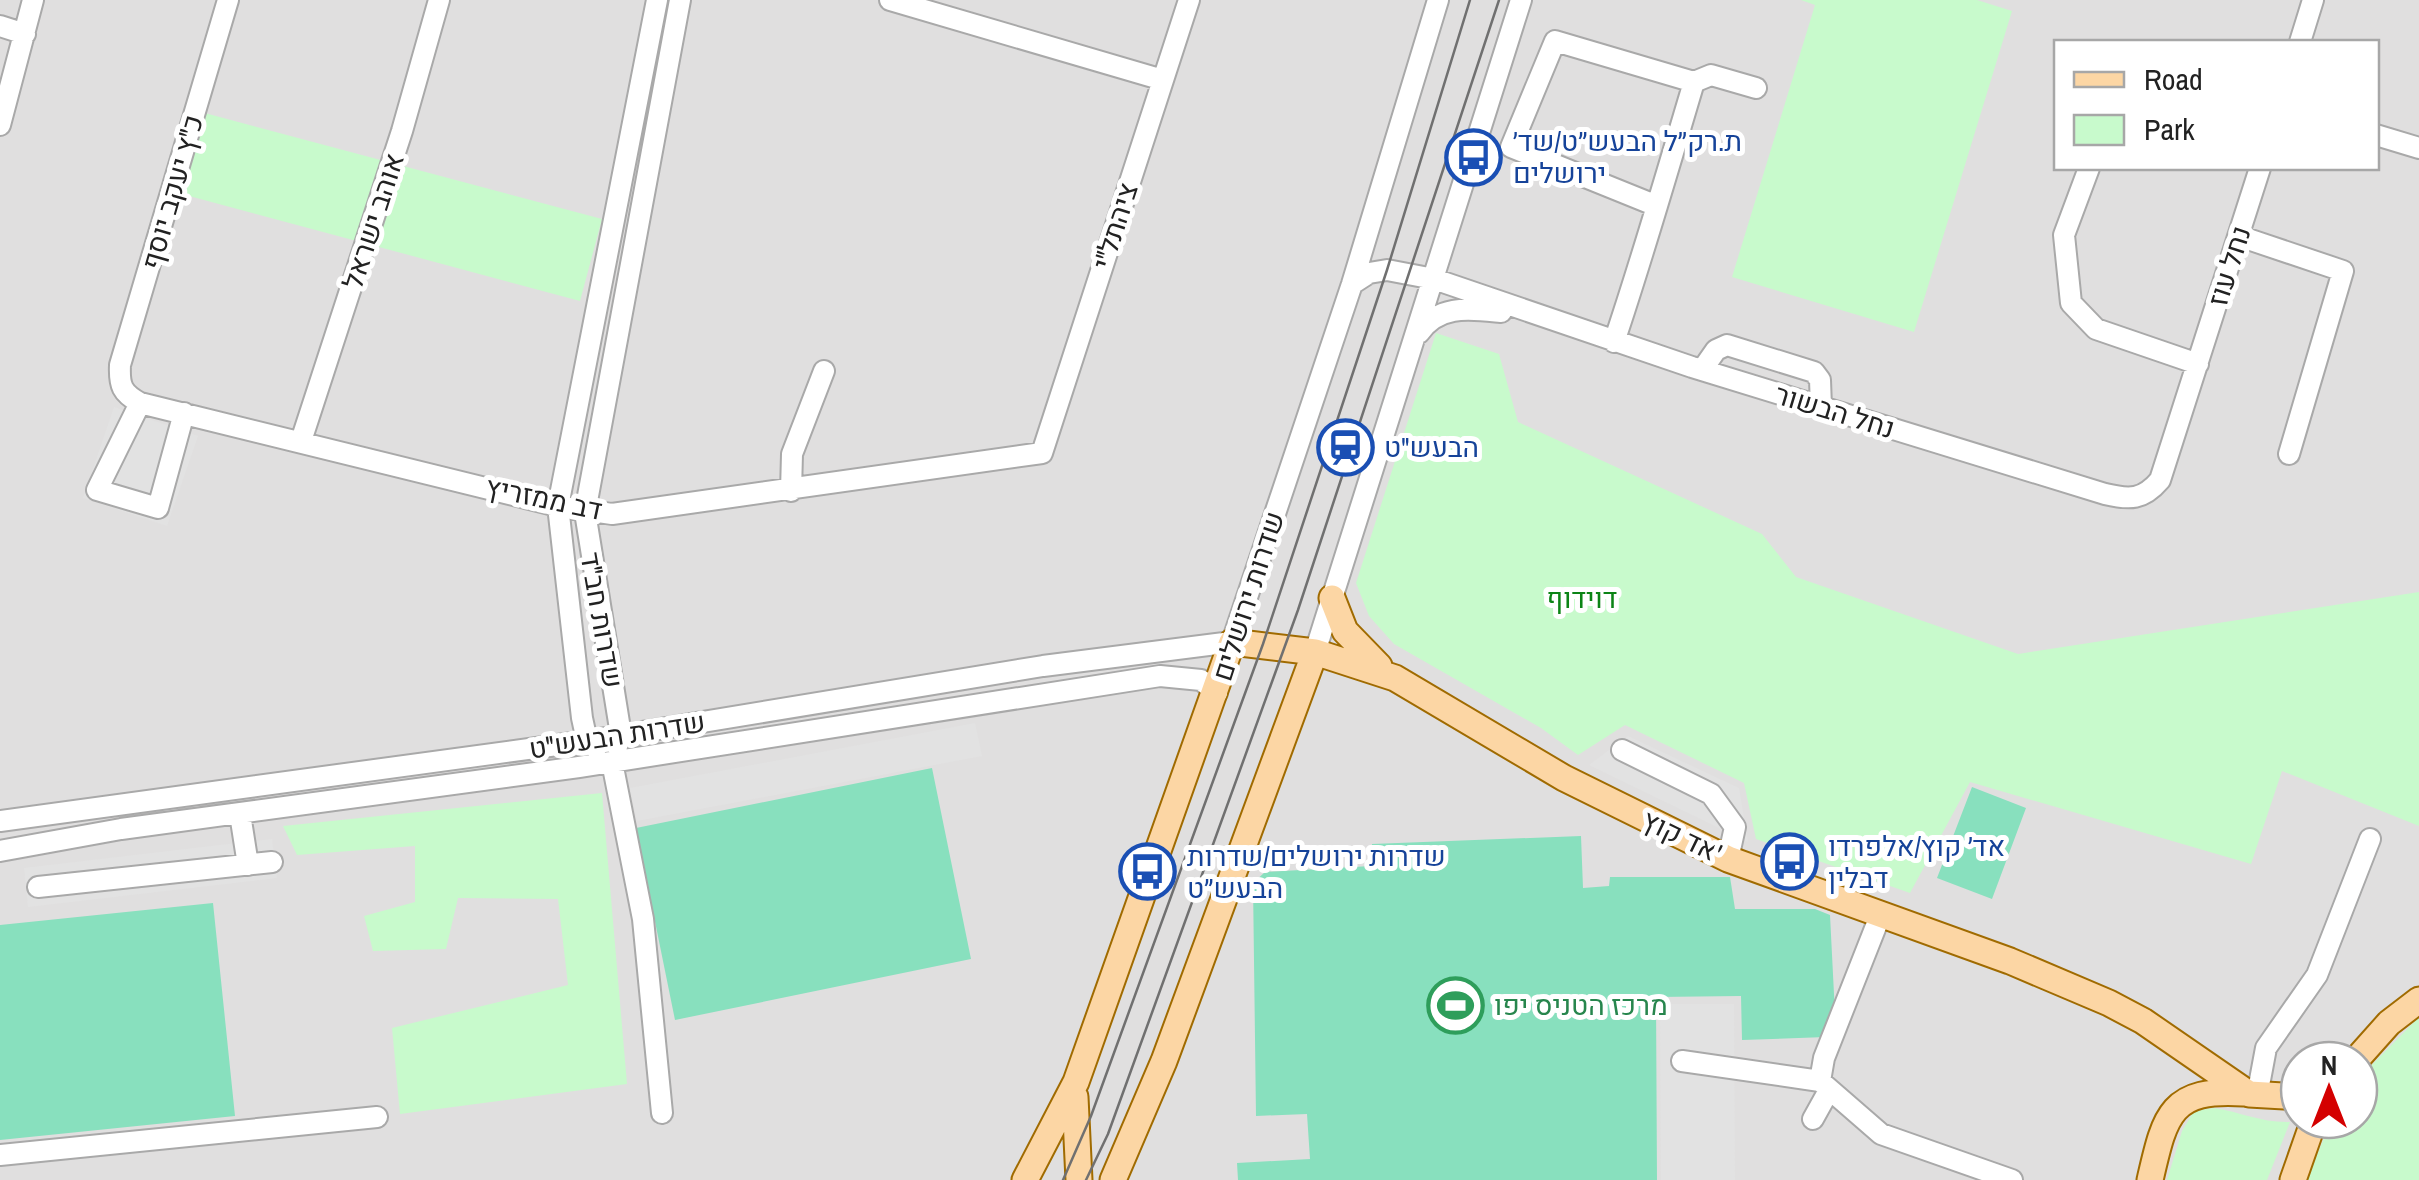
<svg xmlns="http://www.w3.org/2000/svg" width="2419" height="1180" viewBox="0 0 2419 1180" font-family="'Archivo Narrow',Heebo,sans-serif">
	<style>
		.residential { fill: #e0dfdf; fill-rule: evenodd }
		.park { fill: #c8facc }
		.pitch { fill: #88e0be }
		.parking { fill: #e2e2e2 }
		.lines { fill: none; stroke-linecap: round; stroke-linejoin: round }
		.minor-casing { stroke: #a9a9a9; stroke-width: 24 }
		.major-casing { stroke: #a06b00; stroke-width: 29 }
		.minor { stroke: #fff; stroke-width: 20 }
		.major { stroke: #fcd6a4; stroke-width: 25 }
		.tram { stroke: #707070; stroke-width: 2.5 }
		.labels { text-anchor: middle; stroke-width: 10; stroke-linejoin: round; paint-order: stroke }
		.transit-label { font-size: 28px; fill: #164399; stroke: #fff; text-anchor: start }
		.street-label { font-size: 28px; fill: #222; stroke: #fff }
		.park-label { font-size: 28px; fill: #0c8416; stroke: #fff }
		.leisure-label { font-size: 28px; fill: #27864d; stroke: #fff; text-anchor: start }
	</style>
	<rect width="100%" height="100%" fill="#f2efe9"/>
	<path class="residential" d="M0 0H2419V1180H0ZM2056 42H2376V168H2056ZM2299 1060H2359V1120H2299Z"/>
	<path class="park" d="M1801 0H1977L2012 11 1914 332 1732 277 1815 5Z
		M201 112 602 219 580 301 178 193Z
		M1436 333 1499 354 1518 422 1762 534 1796 577 2018 654 2419 592V826L2282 771 2251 864 1970 782 1910 893 1756 839 1744 783 1625 725 1578 755 1541 728 1394 644 1369 616 1356 583Z
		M602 793 627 1084 400 1114 392 1028 568 985 558 899 458 898 446 949 373 951 364 916 415 902V846L297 855 283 826Z
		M2419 1017V1180H2306L2332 1120H2359V1078Z
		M2214 1108C2241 1112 2262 1123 2290 1122L2267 1180H2167L2182 1131 2194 1111Z"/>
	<path class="pitch" d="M932 768 971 959 675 1020 636 828Z
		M1972 787 2026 808 1992 899 1937 878Z
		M1581 836 1583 888 1609 886 1610 877H1730L1735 909H1815L1830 915 1835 1014 1826 1037 1742 1040 1741 996 1656 997 1657 1180H1238L1237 1163 1310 1159 1307 1114 1256 1116 1253 883 1265 872 1371 866 1372 844Z
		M213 903 235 1116 0 1140V925Z"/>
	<path class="parking" d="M114 407 198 436 167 526 83 498Z
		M975 723 982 756 637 821 630 788Z
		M1628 736 1739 788 1748 842 1589 765Z
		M272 839 277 878 28 907 24 868Z
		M1660 1004H1734L1735 1180H1661Z"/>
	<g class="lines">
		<defs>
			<path id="minor" d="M228 0 120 365C119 386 122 393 140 403L558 506 612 514 1042 453 1189 0
				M890 0 1163 80
				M0 26 25 34
				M2300 42 2313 0
				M1694 82 1711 75 1756 88
				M0 125 33 0
				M2376 135 2419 148
				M2089 168 2064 235 2071 303 2096 329 2198 364
				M2239 236 2343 271 2289 454
				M1352 284 1369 273 1387 270 1434 279 1692 367 2105 494C2130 500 2143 500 2160 480L2260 168
				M1419 333C1439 304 1470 309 1501 312
				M1614 342C1643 256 1668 169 1694 82L1555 41 1511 147 1657 206
				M1702 370 1716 350 1727 345 1814 372 1820 380 1821 407
				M140 403 97 490 158 508 184 413
				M301 441 402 131 439 0
				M791 491 792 454 824 371
				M1315 652 1521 0
				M617 746 621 735 585 512 680 0
				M596 748 587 741 582 718 558 506 657 0
				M1622 750 1711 794 1735 827 1728 859
				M612 762 643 919 662 1113
				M240 814 248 865
				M0 821 587 741 1043 666 1232 642 1352 284 1438 0
				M0 851 121 829 579 767 1160 676 1201 680 1217 693
				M38 887 272 862
				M1880 916 1824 1058 1820 1081 1881 1134 2012 1180
				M1682 1061 1820 1081
				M2257 1096 2266 1048 2317 975 2370 839
				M1813 1119 1828 1092
				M0 1155 377 1117"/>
			<path id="major" d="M1332 598 1345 631 1379 666
				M2356 1060 2389 1023 2419 1000
				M1075 1097 1079 1180
				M1025 1180 1076 1082 1232 642 1315 652 1395 678 1564 778 1728 859 2010 961 2109 1003 2143 1021 2249 1094 2299 1097
				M1113 1180 1164 1061 1315 652
				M2150 1180C2165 1115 2170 1088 2244 1093
				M2293 1180 2314 1120"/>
		</defs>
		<use href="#minor" class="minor-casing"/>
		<use href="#major" class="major-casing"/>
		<use href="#minor" class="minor"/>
		<use href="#major" class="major"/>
		<path class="tram" d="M1063 1180 1091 1116 1263 644 1387 270 1470 0
			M1086 1180 1108 1134 1298 610 1499 0"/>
	</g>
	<defs>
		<symbol id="bus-ring" viewBox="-11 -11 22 22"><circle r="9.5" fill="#fff" stroke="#1a4fb4" stroke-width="1.5"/><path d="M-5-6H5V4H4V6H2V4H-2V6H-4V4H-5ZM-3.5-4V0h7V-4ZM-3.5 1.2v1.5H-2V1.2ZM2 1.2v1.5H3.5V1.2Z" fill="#1a4fb4"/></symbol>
		<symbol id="station-ring" viewBox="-11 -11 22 22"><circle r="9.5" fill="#fff" stroke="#1a4fb4" stroke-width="1.5"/><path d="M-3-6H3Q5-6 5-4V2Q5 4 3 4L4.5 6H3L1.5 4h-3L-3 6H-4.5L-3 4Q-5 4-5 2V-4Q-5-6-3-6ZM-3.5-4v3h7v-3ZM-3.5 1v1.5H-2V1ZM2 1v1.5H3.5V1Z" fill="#1a4fb4"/></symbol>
		<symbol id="stadium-ring" viewBox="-11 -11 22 22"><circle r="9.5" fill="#fff" stroke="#2e9e5b" stroke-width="1.5"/><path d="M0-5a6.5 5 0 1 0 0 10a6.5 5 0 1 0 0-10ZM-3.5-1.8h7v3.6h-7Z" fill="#2e9e5b"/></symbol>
	</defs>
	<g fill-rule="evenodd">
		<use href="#bus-ring" x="1442" y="126" width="63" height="63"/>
		<use href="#station-ring" x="1314" y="416" width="63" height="63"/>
		<use href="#bus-ring" x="1758" y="830" width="63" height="63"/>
		<use href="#bus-ring" x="1116" y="840" width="63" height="63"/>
		<use href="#stadium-ring" x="1424" y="974" width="63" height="63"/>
	</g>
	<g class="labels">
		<g class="transit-label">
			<text x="1513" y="151">ת.רק״ל הבעש״ט/שד׳<tspan x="1513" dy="32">ירושלים</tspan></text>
			<text x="1384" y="457">הבעש"ט</text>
			<text x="1828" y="856">אד׳ קוץ/אלפרדו<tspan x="1828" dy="32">דבלין</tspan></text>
			<text x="1187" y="866">שדרות ירושלים/שדרות<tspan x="1187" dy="32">הבעש״ט</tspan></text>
		</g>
		<g class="street-label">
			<text transform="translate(172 192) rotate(-74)" y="10">כ"ץ יעקב יוסף</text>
			<text transform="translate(373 221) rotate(-72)" y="10">אוהב ישראל</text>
			<text transform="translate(1115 226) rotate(-72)" y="10">ציהתל"י</text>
			<text transform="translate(2229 266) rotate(-72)" y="10">נחל עוז</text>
			<text transform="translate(1835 411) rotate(17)" y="10">נחל הבשור</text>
			<text transform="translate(544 498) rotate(12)" y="10">דב ממזריץ</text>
			<text transform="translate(1248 596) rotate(-72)" y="10">שדרות ירושלים</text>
			<text transform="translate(602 620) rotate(80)" y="10">שדרות חב"ד</text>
			<text transform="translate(617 735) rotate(-9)" y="10">שדרות הבעש"ט</text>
			<text transform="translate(1682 836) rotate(26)" y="10">אד קוץ'</text>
		</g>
		<g class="park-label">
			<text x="1582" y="608">דוידוף</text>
		</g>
		<g class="leisure-label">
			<text x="1494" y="1015">מרכז הטניס יפו</text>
		</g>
	</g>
	<rect x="2054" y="40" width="325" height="130" fill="#ffffff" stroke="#a7a7a7" stroke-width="2.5"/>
	<rect x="2074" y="72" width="50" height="15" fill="#fcd6a4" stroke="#a7a7a7" stroke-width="2.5"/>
	<text x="2144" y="90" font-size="30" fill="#222222">Road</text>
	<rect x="2074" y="115" width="50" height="30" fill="#c8facc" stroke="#a7a7a7" stroke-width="2.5"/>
	<text x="2144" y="140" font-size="30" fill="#222222">Park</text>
	<g transform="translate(2329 1090)"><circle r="48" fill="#ffffff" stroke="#a7a7a7" stroke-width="2.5"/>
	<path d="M0-8L18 38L0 25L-18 38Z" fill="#d40000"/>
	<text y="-15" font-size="28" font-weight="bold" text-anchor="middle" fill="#222222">N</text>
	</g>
</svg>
